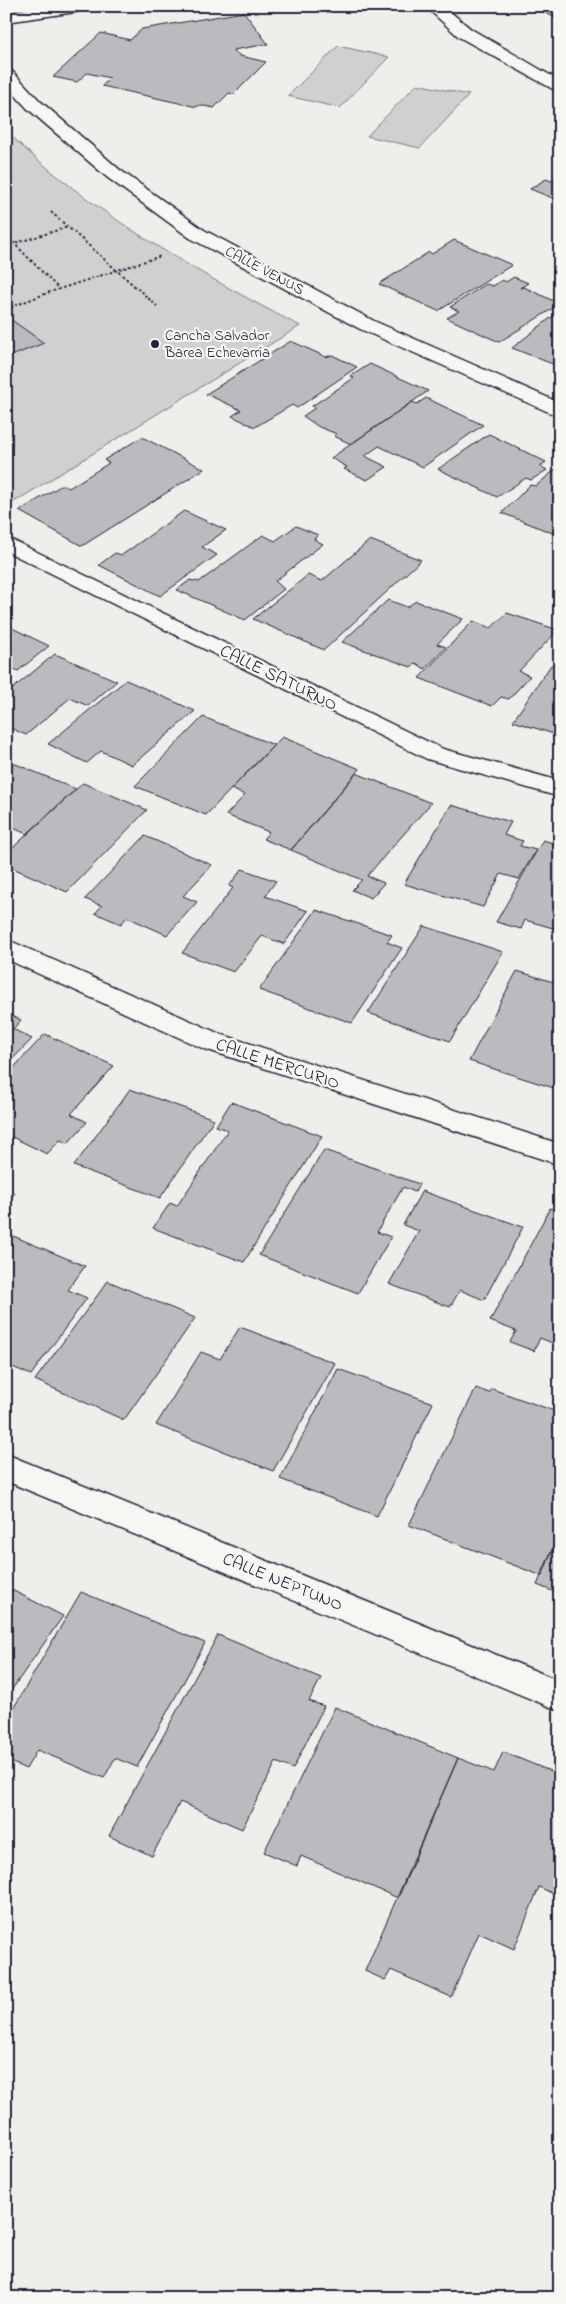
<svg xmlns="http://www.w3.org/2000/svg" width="566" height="2304" viewBox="0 0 566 2304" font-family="'Indie Flower',sans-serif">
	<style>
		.green { fill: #d0d0d1; stroke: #797986 }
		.building { fill: #bbbbbf; stroke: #22223b }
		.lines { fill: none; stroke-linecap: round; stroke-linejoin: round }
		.minor-casing { stroke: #22223b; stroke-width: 3 }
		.path { stroke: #22223b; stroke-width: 2; stroke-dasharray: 2.5 2.5; stroke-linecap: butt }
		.minor { fill: #f6f6f2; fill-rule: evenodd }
		.poi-dot { fill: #22223b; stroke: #f6f6f2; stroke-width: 2 }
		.labels { text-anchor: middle; stroke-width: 4.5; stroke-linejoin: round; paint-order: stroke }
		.far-street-label { font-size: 15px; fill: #22223b; stroke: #f6f6f2 }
		.far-poi-label { font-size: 15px; fill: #22223b; stroke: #f6f6f2; text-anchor: start }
		.street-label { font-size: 18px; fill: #22223b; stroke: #f6f6f2 }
	</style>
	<rect width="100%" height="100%" fill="#eeeeeb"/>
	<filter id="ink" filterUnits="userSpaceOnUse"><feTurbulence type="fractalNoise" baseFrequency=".02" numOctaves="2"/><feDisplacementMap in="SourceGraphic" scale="10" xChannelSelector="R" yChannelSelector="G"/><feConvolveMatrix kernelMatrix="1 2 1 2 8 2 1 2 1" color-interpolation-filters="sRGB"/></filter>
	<g filter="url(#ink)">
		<path class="green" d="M338 46 389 57 340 108 288 96Z
			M417 84 469 95 420 148 367 136Z
			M6 131C91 213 196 272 300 326L6 507Z"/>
		<path class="building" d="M531 6H560V20Z
			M244 12 268 44 233 50 240 56 266 62 234 94 229 93 214 108 199 105 197 107 102 86 110 78 87 73 77 82 53 77 101 33 130 40 142 29Z
			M560 175V201L530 189 546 179 551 181Z
			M454 240 512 265 438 311 379 284 429 252 432 254Z
			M514 277 528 283 520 288 524 287 560 304 499 342 447 318 459 311 450 307 486 284 493 286 502 280 506 282Z
			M560 315V367L512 348 553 316 557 317Z
			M10 319 44 343 6 358V320Z
			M291 341 326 357 332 355 357 367 297 408 292 405 255 427 232 416 241 410 206 394Z
			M370 364 428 391 351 444 334 436 337 434 319 427 303 416 315 408 312 406 354 378 351 376Z
			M426 398 483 425 423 467 379 446 365 456 387 467 367 480 344 469 347 467 331 458 412 402 417 404Z
			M489 434 546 462 540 466 547 470 531 480 526 478 497 497 438 469Z
			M142 437 204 469 82 546 19 511 62 485 69 488 109 463 104 460Z
			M557 468 560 469V536L502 513 530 485 536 486Z
			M184 511 226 530 202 547 217 555 160 596 99 565 115 553 122 555Z
			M296 526 318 535 314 539 323 544 275 581 284 589 245 620 177 590 190 580 199 582 263 535 275 541Z
			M370 540 421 560 324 650 253 619 308 575 322 581Z
			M388 600 407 607 416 601 463 619 437 644 446 647 425 669 416 663 411 667 342 642Z
			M507 613 558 630 519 671 530 676 509 699 501 697 492 706 419 678 473 621 491 628Z
			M6 625 49 646 18 671 6 665Z
			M55 654 117 681 88 706 70 698 26 735 6 726V694Z
			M551 665 560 668V736L513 721Z
			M126 680 195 711 132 765 101 751 87 763 48 744Z
			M203 717 274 745 206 815 135 786Z
			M282 737 360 769 291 850 263 839 269 832 226 815 245 795 231 789Z
			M6 760 76 789 27 834 6 825Z
			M356 773 431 803 367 876 384 883 371 898 352 890 362 880 291 850Z
			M83 783 147 810 67 892 6 865V854Z
			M451 805 511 822 504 835 523 841 520 846 536 850 519 879 501 874 483 907 404 884Z
			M145 836 212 865 183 896 197 902 167 935 127 917 121 924 95 913 102 906 85 899Z
			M543 840 560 845V930L525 920 521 929 496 922Z
			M242 869 276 881 265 896 308 911 284 944 262 936 234 972 182 953 233 888 229 886Z
			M316 910 392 935 387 942 402 948 352 1023 259 990Z
			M424 926 503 952 450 1041 368 1013Z
			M517 971 560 984V1090L469 1061Z
			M6 1013 21 1020 13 1029 32 1039 6 1066Z
			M45 1034 114 1066 71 1114 87 1122 68 1143 60 1140 47 1154 6 1134V1076Z
			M130 1089 214 1119 160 1198 74 1166Z
			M231 1102 322 1136 244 1262 153 1228 170 1203 177 1206 228 1130 216 1126Z
			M324 1150 419 1184 415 1192 403 1187 377 1232 391 1237 358 1293 259 1255Z
			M6 1189 15 1193 6 1204Z
			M422 1191 523 1227 484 1300 460 1290 450 1307 389 1284 419 1231 403 1225Z
			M550 1208 560 1211V1346L540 1338 534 1351 510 1342 516 1331 490 1321Z
			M6 1233 85 1266 68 1290 87 1298 31 1375 6 1364Z
			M108 1281 195 1318 124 1420 35 1380Z
			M240 1327 335 1363 273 1471 156 1425 201 1352 220 1359Z
			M338 1369 433 1403 377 1516 280 1479Z
			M476 1388 489 1393 492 1389 560 1413V1531L542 1576 409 1525Z
			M560 1531V1594L537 1585Z
			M6 1587 63 1616 6 1698Z
			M81 1592 205 1643 137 1767 115 1758 104 1778 37 1750 26 1769 6 1760V1721Z
			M218 1635 321 1678 309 1701 324 1706 293 1769 276 1762 242 1829 180 1802 152 1856 109 1836Z
			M335 1707 458 1758 398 1898 301 1856 297 1866 264 1852Z
			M503 1752 560 1775V1897L539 1887 514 1949 479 1933 451 1997 391 1970 385 1980 365 1971 458 1758 494 1772Z"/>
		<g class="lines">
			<defs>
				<path id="minor" d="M47 6H91L83 11 6 22V12Z
					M425 6H443L471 29 560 81V93L459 37Z
					M6 70 12 71 40 101 120 170 204 230 374 321 560 403V417L360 329 190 238 108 178 28 109 6 85Z
					M6 537 443 749 560 781V797L427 759 6 551Z
					M6 939 220 1034 560 1144V1165L202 1048 6 959Z
					M6 1454 560 1681V1711L6 1481Z"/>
			</defs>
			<use href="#minor" class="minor-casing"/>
			<path class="path" d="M51 212 157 306
				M6 235 59 289
				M16 243 68 227
				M6 309 50 292 161 256"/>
			<use href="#minor" class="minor"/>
		</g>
	</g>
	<circle class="poi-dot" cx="155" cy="344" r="5"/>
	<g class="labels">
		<g class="far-street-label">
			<text transform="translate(265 270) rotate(28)" y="5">CALLE VENUS</text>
		</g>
		<g class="far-poi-label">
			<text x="165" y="340">Cancha Salvador<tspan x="165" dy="17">Barea Echevarría</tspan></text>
		</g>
		<g class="street-label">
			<text transform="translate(279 677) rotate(26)" y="6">CALLE SATURNO</text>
			<text transform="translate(278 1063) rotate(18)" y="6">CALLE MERCURIO</text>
			<text transform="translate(283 1581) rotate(22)" y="6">CALLE NEPTUNO</text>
		</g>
	</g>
	<rect width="566" height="2304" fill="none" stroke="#f6f6f2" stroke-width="25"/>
	<rect x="12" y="12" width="541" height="2279" fill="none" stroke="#22223b" stroke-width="2" filter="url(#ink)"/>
</svg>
